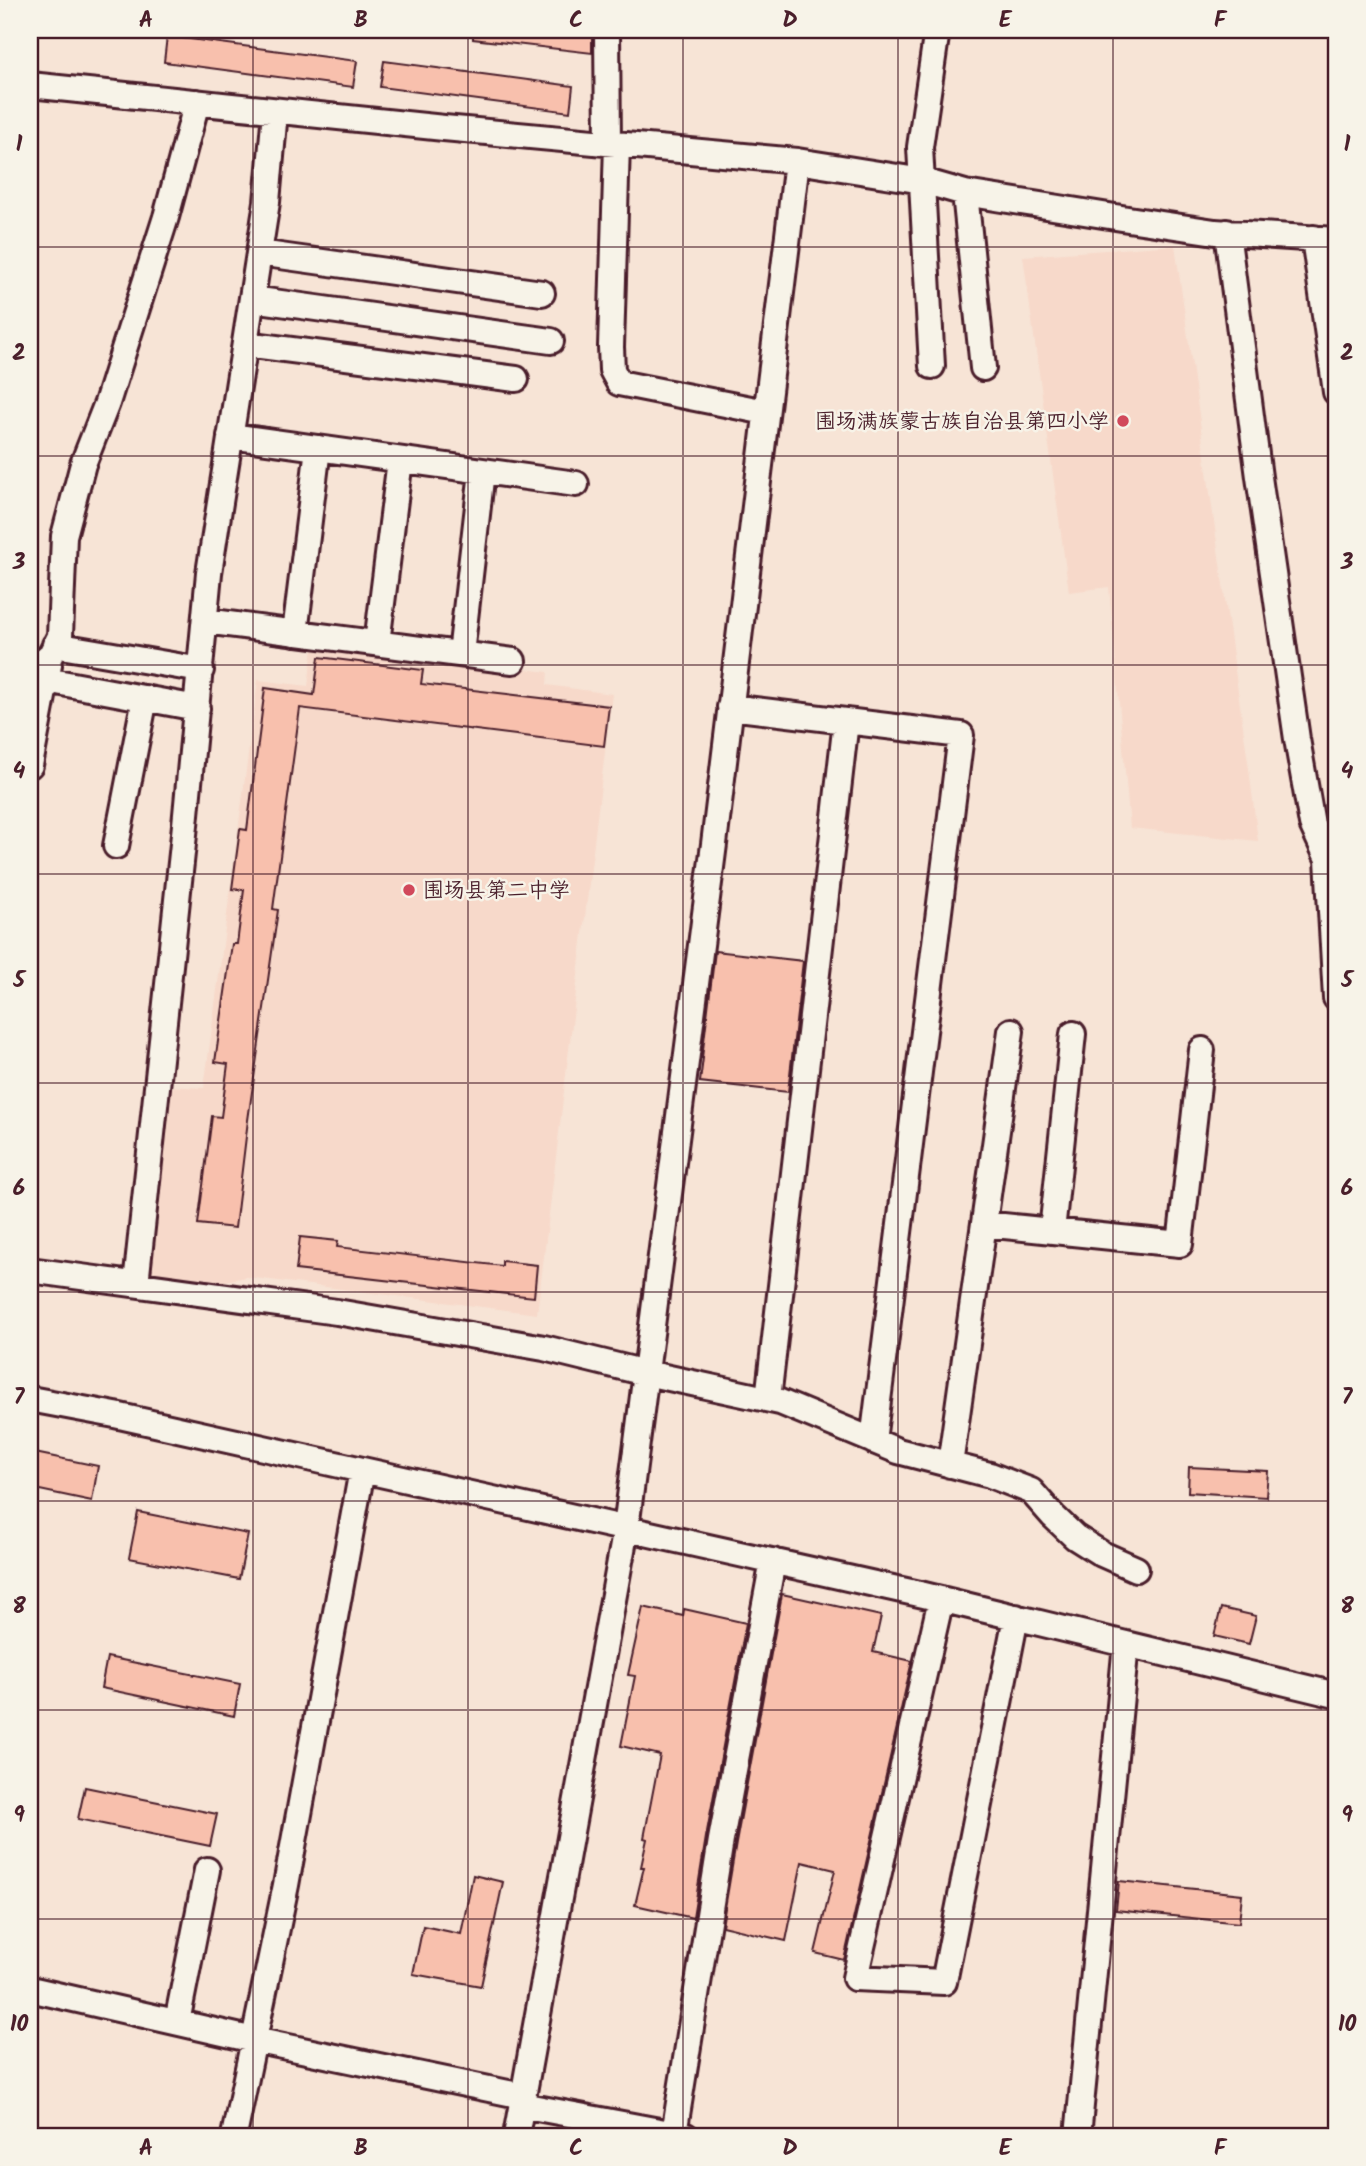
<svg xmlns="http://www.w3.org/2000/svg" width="1366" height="2166" viewBox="0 0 1366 2166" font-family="Kalam,'LXGW WenKai TC',sans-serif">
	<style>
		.built { fill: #f7d9ca }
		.building { fill: #f8c0ad; stroke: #4a1f2b; stroke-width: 2 }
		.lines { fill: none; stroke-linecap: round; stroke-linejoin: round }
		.minor-casing { stroke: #4a1f2b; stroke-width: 30 }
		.minor { stroke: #f7f3e8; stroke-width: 24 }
		.grid { fill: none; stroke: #4a1f2b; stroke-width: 2; stroke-opacity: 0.55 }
		.poi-dot { fill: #d1495b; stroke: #f7f3e8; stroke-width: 2.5 }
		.labels { text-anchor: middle; stroke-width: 5; stroke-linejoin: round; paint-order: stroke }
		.poi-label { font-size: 21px; fill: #4a1f2b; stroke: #f7f3e8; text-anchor: end }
		.neatline { fill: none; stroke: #4a1f2b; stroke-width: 2.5 }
		.grid-label { font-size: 23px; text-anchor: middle; font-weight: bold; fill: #4a1f2b }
	</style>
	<rect width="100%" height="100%" fill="#f7e4d6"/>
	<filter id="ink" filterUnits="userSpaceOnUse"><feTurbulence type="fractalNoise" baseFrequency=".0143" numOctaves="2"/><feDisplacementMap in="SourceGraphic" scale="14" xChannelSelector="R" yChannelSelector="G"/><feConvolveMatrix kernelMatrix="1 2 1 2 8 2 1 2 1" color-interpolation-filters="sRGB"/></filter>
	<g filter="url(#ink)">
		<path class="built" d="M1175 245 1249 769 1258 841 1130 828 1109 587 1069 592 1023 256Z
			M314 641 548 672 547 685 612 694 537 1314 247 1277 214 1283 147 1277 167 1086 204 1088 258 680 308 686Z"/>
		<path class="building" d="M473 30H592V53L473 39Z
			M167 36 357 61 353 87 164 62Z
			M384 61 573 86 570 112 380 87Z
			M319 657 423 670 421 684 609 706 604 746 300 708 273 909 278 910 248 1120 235 1228 198 1224 212 1116 221 1117 228 1064 215 1062 232 944H237L244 890 232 889 240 829 247 830 265 688 314 695Z
			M715 951 803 961 788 1092 700 1082 703 1058H702Z
			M300 1237 338 1241 337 1247 502 1266V1261L537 1265 534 1297 296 1270Z
			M30 1452 98 1466 92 1501 30 1488Z
			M1189 1467 1268 1471 1266 1497 1188 1492Z
			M138 1512 248 1534 239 1579 129 1558Z
			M782 1594 881 1616 873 1652 912 1661 844 1960 815 1953 835 1870 802 1862 786 1941 722 1926 736 1843Z
			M643 1607 683 1616 684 1609 746 1623 706 1837 693 1918 635 1905 644 1867H641L647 1839 644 1838 660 1755 621 1746 635 1676 628 1675Z
			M1221 1608 1256 1616 1249 1644 1214 1636Z
			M107 1657 240 1684 234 1716 101 1688Z
			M85 1787 217 1814 210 1846 78 1819Z
			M473 1875 503 1882 481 1986 413 1974 423 1926 461 1934Z
			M1119 1881 1242 1894 1239 1923 1116 1910Z"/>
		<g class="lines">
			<defs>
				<path id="minor" d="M607 30 608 143
					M30 85 444 128 797 161 923 181 965 193 1128 219 1215 232 1336 240
					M617 144 611 347 612 370 619 383 766 412
					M965 193 983 368
					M1227 232 1259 477 1297 739 1312 824 1328 859 1336 998
					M1314 238 1336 392
					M259 253 542 293
					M252 299 551 341
					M245 344 516 379
					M932 366 920 147 937 30
					M230 436 576 484
					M205 621 513 661
					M295 633 318 448
					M377 643 400 460
					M55 645 201 670
					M461 654 482 471
					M30 673 51 654 60 636 64 536 83 464 107 403 166 217 197 102
					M46 680 197 708
					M730 707 961 735 873 1441
					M30 765 49 665
					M116 846 145 698
					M984 1224 1180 1244 1202 1050
					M1052 1231 1073 1034
					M30 1270 337 1312 544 1348 646 1373 780 1402 898 1451 990 1475 1031 1491 1053 1516 1075 1537 1102 1554 1136 1569
					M136 1284 185 825 209 573 267 202 275 111
					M30 1399 115 1415 924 1595 1336 1695
					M768 1399 846 721
					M950 1465 1011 1031
					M941 1599 855 1978 944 1982 1016 1617
					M30 1989 254 2040 523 2096
					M177 2022 207 1870
					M521 2105 686 2136
					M674 2134 721 1840 773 1561
					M234 2136 286 1885 362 1470
					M516 2136 626 1528 714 844 797 161
					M1078 2136 1126 1644"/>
			</defs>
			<use href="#minor" class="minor-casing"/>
			<use href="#minor" class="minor"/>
		</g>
	</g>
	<path class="grid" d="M253 30V2136M468 30V2136M683 30V2136M898 30V2136M1113 30V2136M30 247H1336M30 456H1336M30 665H1336M30 874H1336M30 1083H1336M30 1292H1336M30 1501H1336M30 1710H1336M30 1919H1336"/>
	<g class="poi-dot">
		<circle cx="1123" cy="421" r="7"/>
		<circle cx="409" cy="890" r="7"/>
	</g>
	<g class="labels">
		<g class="poi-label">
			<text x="1109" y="428">围场满族蒙古族自治县第四小学</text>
			<text x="423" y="897" text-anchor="start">围场县第二中学</text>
		</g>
	</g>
	<rect width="1366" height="2166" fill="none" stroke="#f7f3e8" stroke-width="77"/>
	<rect x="38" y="38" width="1290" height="2090" class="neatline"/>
	<g class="grid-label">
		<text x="146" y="27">A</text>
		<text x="361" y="27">B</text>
		<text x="576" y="27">C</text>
		<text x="790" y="27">D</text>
		<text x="1005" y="27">E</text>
		<text x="1220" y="27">F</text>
		<text x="19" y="151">1</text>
		<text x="1347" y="151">1</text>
		<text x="19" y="360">2</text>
		<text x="1347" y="360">2</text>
		<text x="19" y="569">3</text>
		<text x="1347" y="569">3</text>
		<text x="19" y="778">4</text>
		<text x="1347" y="778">4</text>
		<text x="19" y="987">5</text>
		<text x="1347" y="987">5</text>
		<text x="19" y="1195">6</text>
		<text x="1347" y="1195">6</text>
		<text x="19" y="1404">7</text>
		<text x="1347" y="1404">7</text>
		<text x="19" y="1613">8</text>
		<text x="1347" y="1613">8</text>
		<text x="19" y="1822">9</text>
		<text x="1347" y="1822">9</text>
		<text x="19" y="2031">10</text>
		<text x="1347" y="2031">10</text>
		<text x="146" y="2155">A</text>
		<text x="361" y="2155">B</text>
		<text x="576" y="2155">C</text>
		<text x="790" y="2155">D</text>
		<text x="1005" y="2155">E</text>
		<text x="1220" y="2155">F</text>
	</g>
</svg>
